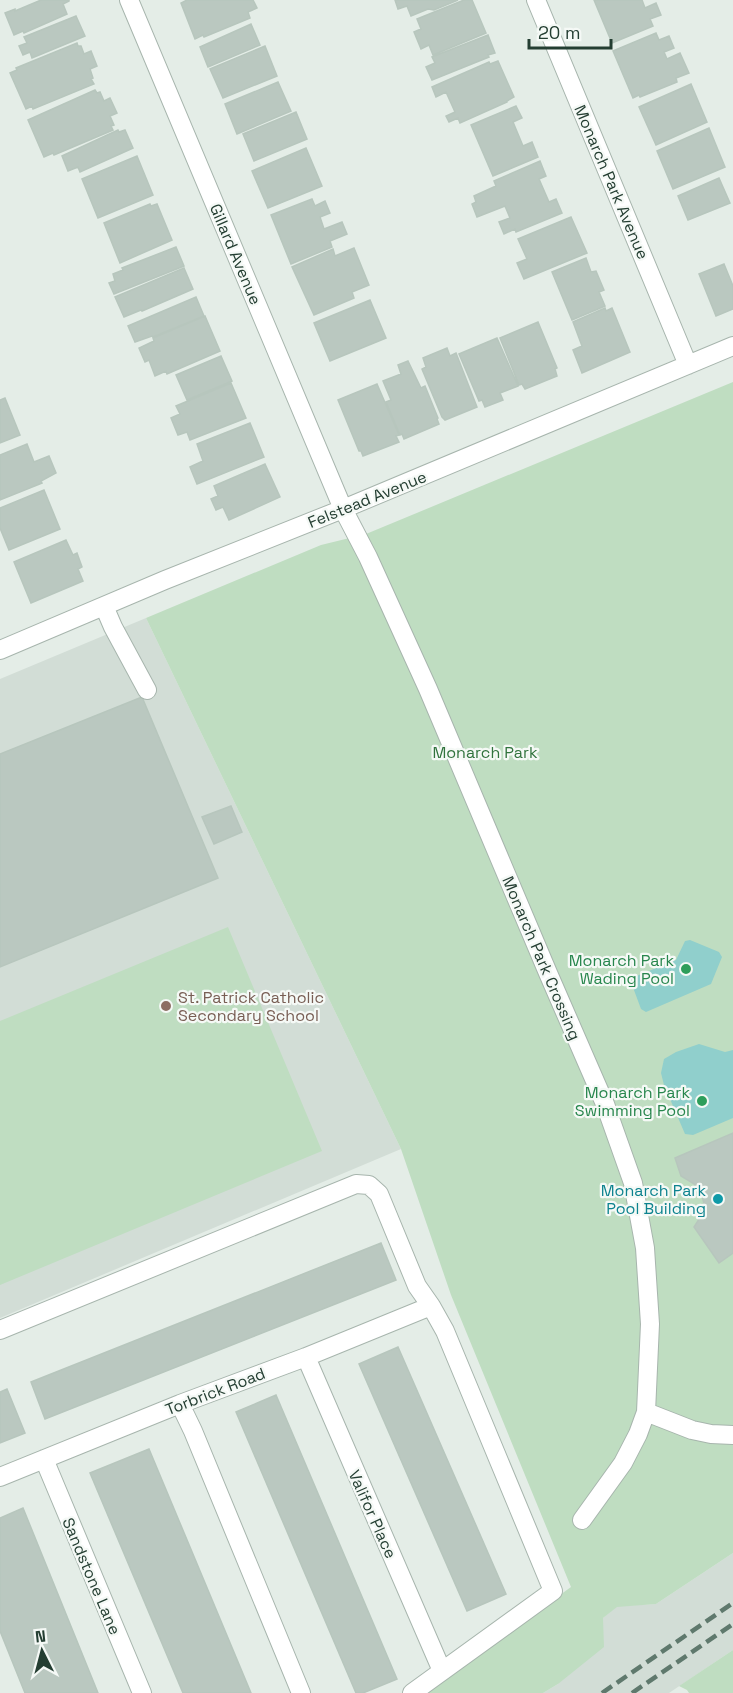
<svg xmlns="http://www.w3.org/2000/svg" width="733" height="1693" viewBox="0 0 733 1693" font-family="'Space Grotesk',sans-serif">
	<style>
		.built { fill: #d2ddd6 }
		.green { fill: #bfddc1 }
		.water { fill: #90cfcc }
		.building { fill: #bac8c0; stroke: #b7c6bd; stroke-width: 1.5 }
		.lines { fill: none; stroke-linecap: round; stroke-linejoin: round }
		.minor-casing { stroke: #a7b5ad; stroke-width: 20 }
		.minor { stroke: #fff; stroke-width: 18 }
		.rail { stroke: #5f796d; stroke-width: 4.5; stroke-dasharray: 12 6; stroke-linecap: butt }
		.leisure-dot { fill: #2e9e5b; stroke: #f5f9f6; stroke-width: 2 }
		.education-dot { fill: #8d6e63; stroke: #f5f9f6; stroke-width: 2 }
		.culture-dot { fill: #0f9aa8; stroke: #f5f9f6; stroke-width: 2 }
		.labels { text-anchor: middle; stroke-width: 4.5; stroke-linejoin: round; paint-order: stroke }
		.street-label { font-size: 16px; fill: #243e32; stroke: #f5f9f6 }
		.park-label { font-size: 16px; fill: #31733d; stroke: #f5f9f6 }
		.leisure-label { font-size: 16px; fill: #27864d; stroke: #f5f9f6; text-anchor: end }
		.education-label { font-size: 16px; fill: #785e54; stroke: #f5f9f6; text-anchor: start }
		.culture-label { font-size: 16px; fill: #0d838f; stroke: #f5f9f6; text-anchor: end }
	</style>
	<rect width="100%" height="100%" fill="#e4ede7"/>
	<path class="built" d="M146 618 401 1149 0 1318V679Z
		M733 1553V1650L669 1693H543L558 1684 603 1618 617 1606 656 1604Z"/>
	<path class="green" d="M733 382V1553L656 1604 617 1607 603 1618 604 1647 558 1684 543 1693H424L571 1587 451 1295 401 1149 146 618 321 545 366 534Z
		M228 927 322 1151 0 1285V1021Z
		M733 1650V1693H689L687 1690 679 1686Z"/>
	<path class="water" d="M690 940 719 952 722 957 711 984 646 1012 641 1009 631 982 634 977 676 960 685 941Z
		M699 1044 725 1052 733 1050V1118L693 1135 685 1134 664 1085 661 1073 664 1059 676 1052Z"/>
	<path class="building" d="M41 0H69V1L63 4 67 14 24 33 23 31 14 35 5 13 15 9V11Z
		M187 0H253L257 8 248 12 250 18 204 37 203 35 195 39 181 3Z
		M395 0H458L434 10 428 9 411 16 407 6 398 9Z
		M464 0H472L486 33 433 55 429 45 421 49 414 32 421 29 417 19Z
		M594 0H642L645 8 656 3 661 15 650 19 653 26 612 43Z
		M76 16 85 36 32 58 30 52 23 55 19 46 27 43 24 37Z
		M251 24 260 45 208 67 200 47Z
		M656 33 659 40 669 36 674 48 664 52 667 59 680 53 689 73 676 78 677 82 640 97 639 95 633 98 613 51Z
		M488 35 495 53 488 55 489 57 432 80 426 67 435 63 432 57Z
		M77 43 78 46H81L84 54 91 51 97 66 90 69 93 78 91 79 94 84 33 109 32 106 26 109 10 73 17 70 16 68Z
		M265 46 277 76 223 98 210 69Z
		M498 61 514 97 507 101V102L460 123 458 118 449 122 446 116 455 112 446 92 436 97 432 87 489 62 490 64Z
		M278 82 291 111 237 134 225 104Z
		M691 84 707 122 656 145 639 107Z
		M95 90 97 93 100 92 104 101 110 98 117 113 110 116 114 125 111 126 113 130 54 155 53 153 44 157 28 120Z
		M516 106 522 118 513 122 523 146 532 142 538 157 493 176 471 125Z
		M296 112 307 139 254 161 243 134Z
		M709 128 725 167 673 189 657 151Z
		M118 130 119 132 125 130 133 148 80 172 78 167 68 171 62 156Z
		M306 148 322 186 268 208 252 171Z
		M137 156 153 195 98 218 82 179Z
		M540 161 546 176 539 179 549 202 556 199 562 213 516 232 515 229 504 234 499 222 510 218 505 206 477 217 472 204 476 202 474 196 496 186 494 181Z
		M719 178 730 203 688 220 678 196Z
		M312 199 315 206 325 201 330 213 320 217 324 229 342 222 347 234 330 241 332 247 291 264 271 215Z
		M150 204 151 206 157 204 172 240 120 263 104 223Z
		M571 217 587 253 524 279 517 263 527 259 518 239Z
		M176 247 184 266 114 294 109 283 115 281 113 274 123 270 122 268Z
		M354 248 369 285 352 292 354 298 314 315 292 267 333 249 335 256Z
		M586 258 591 272 596 271 604 290 599 292 605 306 572 320 552 272Z
		M724 264 733 286V309L716 316 699 274Z
		M184 268 193 289 142 311 141 310 124 317 115 297Z
		M196 297 204 316 153 337 152 336 135 342 128 326Z
		M370 300 386 338 330 361 314 323Z
		M605 308 606 311 612 308 630 352 582 373 573 350 582 346 573 322Z
		M205 316 220 351 167 374 166 371 155 376 149 360 145 362 139 348 154 341 153 338Z
		M538 322 557 368 555 369 557 376 525 389 522 384 519 385 500 338Z
		M497 338 518 386 500 393 503 400 485 407 482 400 479 401 459 354Z
		M447 348 450 356 456 353 477 407 445 420 442 417 422 369 426 367 423 358Z
		M221 356 232 381 187 400 176 375Z
		M408 361 421 388 425 386 438 418 437 419 439 424 404 439 402 434 400 435 386 402 391 400 383 381 401 374 398 365Z
		M231 383 246 418 190 440 187 432 178 435 171 418 180 414 176 406Z
		M377 384 399 435 396 436 399 442 363 456 361 451H359L338 400Z
		M5 398 20 435 0 443V400Z
		M250 423 264 457 197 484 190 467 203 461 197 444Z
		M27 444 34 462 49 456 56 473 41 481 42 483 0 500V455Z
		M265 464 280 497 229 520 223 507 216 510 211 499 218 496 214 486Z
		M44 490 60 529 9 550 0 528V508Z
		M66 540 73 555 77 553 82 567 78 569 83 581 31 603 14 562Z
		M142 697 218 878 0 967V754Z
		M231 806 242 832 214 844 202 817Z
		M733 1133V1253L719 1263 694 1227 703 1213 704 1204 702 1195 696 1185 681 1176 675 1158Z
		M381 1243 396 1280 45 1419 31 1382Z
		M398 1347 506 1594 467 1611 359 1364Z
		M7 1389 25 1433 0 1443V1392Z
		M276 1395 397 1679 363 1693H356L236 1412Z
		M149 1449 251 1693H183L90 1473Z
		M23 1508 98 1693H25L0 1631V1518Z"/>
	<g class="lines">
		<defs>
			<path id="minor" d="M129 0 343 509 368 557 428 689 548 973 605 1104 633 1183 645 1248 650 1324 646 1412 638 1434 623 1463 582 1520
				M536 0 688 365
				M104 606 113 627 147 690
				M0 650 165 580 343 509 733 346
				M0 1330 356 1184 369 1185 379 1194 417 1286 431 1306 445 1331 553 1591 412 1693
				M306 1357 442 1671
				M180 1404 193 1431 301 1693
				M646 1412 692 1430 711 1434 733 1435
				M44 1459 142 1693
				M0 1477 180 1404 306 1357 431 1306"/>
		</defs>
		<use href="#minor" class="minor-casing"/>
		<use href="#minor" class="minor"/>
		<path class="rail" d="M602 1693 733 1603
			M632 1693 733 1624"/>
	</g>
	<g class="leisure-dot">
		<circle cx="686" cy="969" r="6"/>
		<circle cx="702" cy="1101" r="6"/>
	</g>
	<circle class="education-dot" cx="166" cy="1006" r="6"/>
	<circle class="culture-dot" cx="718" cy="1199" r="6"/>
	<g class="labels">
		<g class="street-label">
			<text transform="translate(612 182) rotate(67)" y="6">Monarch Park Avenue</text>
			<text transform="translate(236 254) rotate(67)" y="6">Gillard Avenue</text>
			<text transform="translate(367 499) rotate(-22)" y="6">Felstead Avenue</text>
			<text transform="translate(542 958) rotate(67)" y="6">Monarch Park Crossing</text>
			<text transform="translate(215 1391) rotate(-21)" y="6">Torbrick Road</text>
			<text transform="translate(373 1514) rotate(66)" y="6">Valifor Place</text>
			<text transform="translate(92 1576) rotate(67)" y="6">Sandstone Lane</text>
		</g>
		<g class="park-label">
			<text x="485" y="758">Monarch Park</text>
		</g>
		<g class="leisure-label">
			<text x="674" y="966">Monarch Park<tspan x="674" dy="18">Wading Pool</tspan></text>
			<text x="690" y="1098">Monarch Park<tspan x="690" dy="18">Swimming Pool</tspan></text>
		</g>
		<g class="education-label">
			<text x="178" y="1003">St. Patrick Catholic<tspan x="178" dy="18">Secondary School</tspan></text>
		</g>
		<g class="culture-label">
			<text x="706" y="1196">Monarch Park<tspan x="706" dy="18">Pool Building</tspan></text>
		</g>
	</g>
	<g transform="translate(42 1651) rotate(354)" stroke="#f5f9f6" stroke-width="4.5" paint-order="stroke">
	<path d="M0-4.5L10 22L0 15L-10 22Z" fill="#243e32"/>
	<text y="-9" font-size="16" font-weight="bold" text-anchor="middle" fill="#243e32">N</text>
	</g>
	<path d="M529 39v9h82v-9" fill="none" stroke="#243e32" stroke-width="3"/>
	<text x="538" y="39" font-size="18" fill="#243e32" stroke="#f5f9f6" stroke-width="4.5" paint-order="stroke">20 m</text>
</svg>
